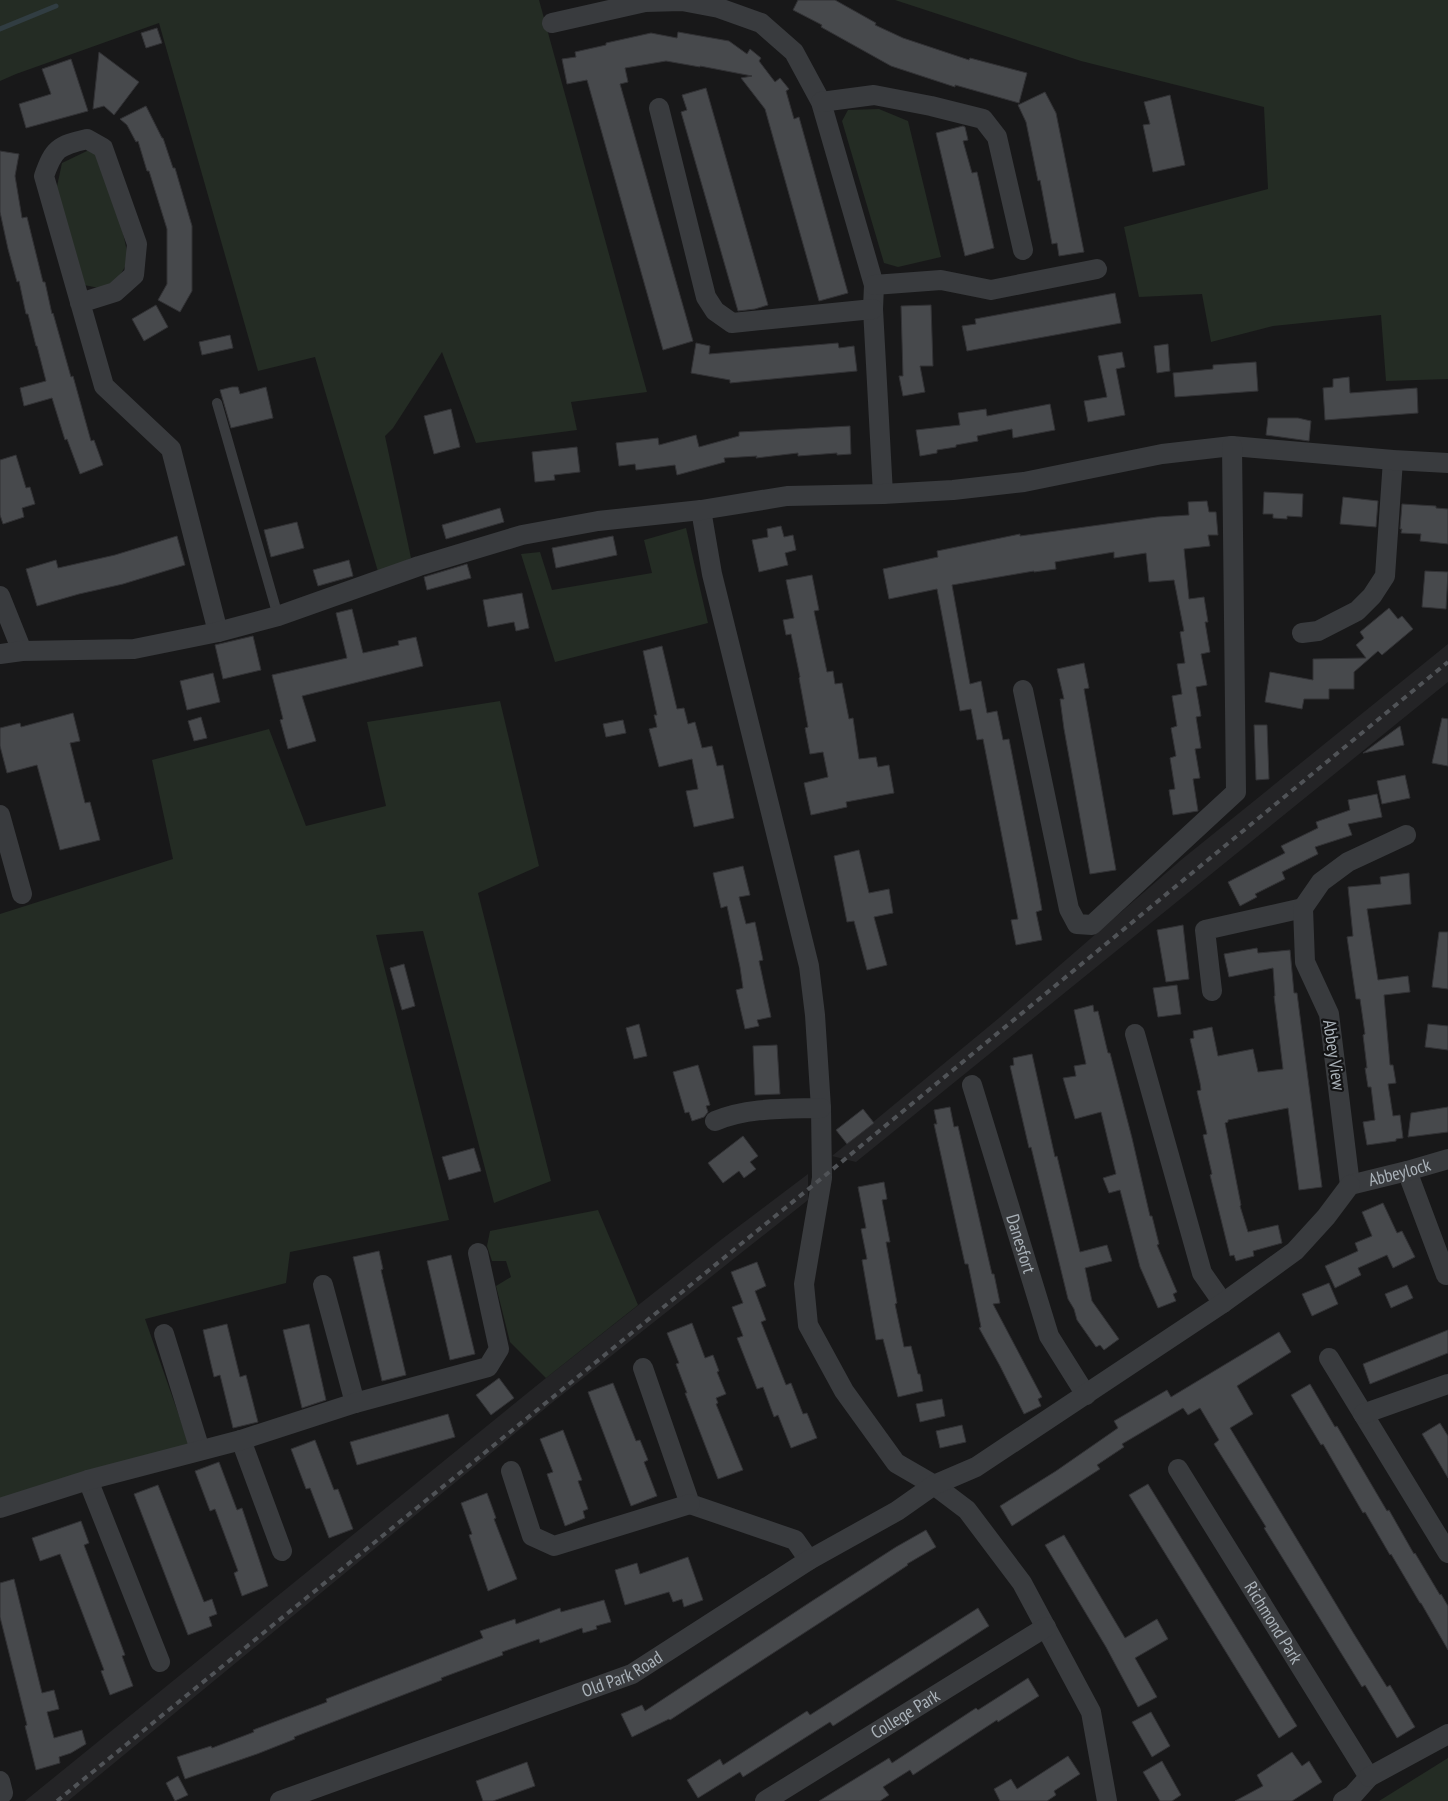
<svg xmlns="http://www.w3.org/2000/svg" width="1448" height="1801" viewBox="0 0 1448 1801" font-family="'PT Sans Narrow',sans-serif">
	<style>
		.built { fill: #242426 }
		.green { fill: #242c24 }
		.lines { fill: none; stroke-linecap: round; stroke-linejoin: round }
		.stream { stroke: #313d42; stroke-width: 5 }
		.building { fill: #47494c; stroke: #323235 }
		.service { stroke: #393b3e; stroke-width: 10 }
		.minor { stroke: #393b3e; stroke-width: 20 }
		.rail { stroke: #505357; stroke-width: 4; stroke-dasharray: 6 5; stroke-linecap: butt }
		.labels { text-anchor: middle; stroke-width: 4.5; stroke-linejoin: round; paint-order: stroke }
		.street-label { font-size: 18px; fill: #aab2b9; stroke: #131314 }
	</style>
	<rect width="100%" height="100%" fill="#181819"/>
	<path class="built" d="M1448 644V682L856 1162 832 1156 999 1018 1181 860Z
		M808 1174V1200L553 1402 68 1801H25L546 1378 722 1239Z"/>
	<path class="green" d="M0 0H539L647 392 571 402 577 430 476 443 442 352 393 428 385 436 411 558 379 575 315 357 258 371 159 23 16 74 0 81Z
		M895 0H1448V379L1386 381 1381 315 1273 326 1211 342 1202 294 1139 297 1124 227 1268 189 1264 107 1081 61Z
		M879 109 908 121 941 257 898 267 884 263 842 121 848 110Z
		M89 150 97 154 114 193 129 260 119 277 104 289 84 285 56 191 62 163Z
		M686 528 708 623 555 662 521 554 540 552 552 590 652 573 644 540Z
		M500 701 539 866 478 893 551 1181 494 1203 423 931 376 935 449 1220 290 1252 286 1283 145 1319 189 1444 0 1500V914L173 859 152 760 269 729 306 826 386 806 367 722Z
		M598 1210 638 1305 546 1378 510 1342 496 1286 511 1277 506 1261H492L487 1246 490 1231Z
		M1448 1758V1801H1379Z"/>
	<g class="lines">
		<path class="stream" d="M0 29 56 6"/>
	</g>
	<path class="building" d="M798 0H835L876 23 875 25 903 38 969 60 970 58 1027 73 1019 103 955 85V87L891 66 821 27 822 25 793 10Z
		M157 28 162 43 146 48 141 33Z
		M678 32 729 41 747 54 750 49 761 58 759 61 775 82 780 78 789 89 786 91 794 119 799 117 848 293 819 301 765 109 741 78 752 76 700 66V67L666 61 625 68 628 82 620 84 693 341 663 350 587 80 567 84 562 59 576 57 575 52 606 45V43L651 33 677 38Z
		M99 52 139 82 114 115 104 106 93 109Z
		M71 59 88 111 26 128 19 104 51 94 42 69Z
		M706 88 768 305 755 309 738 311 681 112 687 110 682 95Z
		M1045 92 1056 113 1084 252 1059 256 1057 243 1052 244 1040 180 1038 181 1026 122 1018 105Z
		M1170 95 1185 165 1153 172 1143 125 1150 124 1144 102Z
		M146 106 162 138H163L173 168H175L192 226V291L180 312 158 300 167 284V229L149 171H147L138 141 136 142 127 125 120 119Z
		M963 126 965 127 968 140 963 141 972 173 977 172 994 248 965 256 936 133Z
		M0 151 19 154 15 176 22 218 27 217 43 282H45L52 314 53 313 71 377 73 376 91 441 94 440 103 465 80 474 67 439 65 440 52 398 24 406 20 388 46 381 37 346H36L28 314H26L19 281 17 282 8 249 0 212Z
		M1115 293 1121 323 967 351 962 326 976 324 975 319Z
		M156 305 168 327 144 341 132 319Z
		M931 305 933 366H920L925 392 903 396 899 376H903L901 306Z
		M230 335 233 348 202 355 199 342Z
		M696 343 710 346 709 354 838 343 839 348 854 346 857 371 730 383V380L691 373Z
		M1168 344 1170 371 1157 373 1154 346Z
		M1122 352 1125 367 1116 369 1125 415 1088 422 1084 401 1107 397 1098 356Z
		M1256 362 1258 391 1175 397 1173 373 1213 369V365Z
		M1349 377 1350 393 1417 388 1418 413 1325 420 1323 388 1333 387V379Z
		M232 387H238L240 394 266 387 273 418 231 428 220 390Z
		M1050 404 1055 430 1013 438 1012 429 977 436 978 441 956 445V447L937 450V453L920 456 916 430 960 425 958 413 986 409 987 416Z
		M451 409 460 447 434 454 424 416Z
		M1268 418H1298L1311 421 1309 441 1266 435Z
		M850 426 851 454 837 455V453L798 456V453L756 458 757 456 724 458 725 462 677 475 675 465 636 470 635 464 619 466 616 443 658 438 659 445 696 435 699 447 739 436V432Z
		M577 447 580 472 554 475 555 480 535 482 532 452Z
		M16 455 26 488 30 487 35 504 22 508 24 517 3 524 0 515V460Z
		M1264 492 1303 494 1302 517 1287 516V519L1273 518V514H1263Z
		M1343 497 1378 501 1376 527 1340 524Z
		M1207 501 1209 512H1216L1218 535H1208L1210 546 1184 549 1189 599 1204 597 1208 622H1205L1210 652 1201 654 1207 685 1196 687 1201 716 1196 717 1201 748 1195 749 1200 778 1193 779 1198 811 1173 815 1169 790 1175 789 1170 758 1176 756 1171 728 1177 726 1172 696 1182 694 1177 664 1185 663 1180 632 1184 631 1174 580 1149 582 1146 553 1114 558V552L1055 562 1056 569 1034 572V571L952 585 970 684 981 681 987 713 997 711 1003 740 1009 739 1037 882 1042 910 1036 912 1042 940 1016 945 1011 920 1018 919 983 739 977 740 971 709 960 711 937 589 889 599 883 569 938 557 937 551 1020 534V536L1157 517 1189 515 1188 502Z
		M1402 504 1436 506V508L1448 509V544L1420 541 1421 534 1401 533 1402 529H1400Z
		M500 508 504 522 446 539 442 525Z
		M297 522 304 548 271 557 264 530Z
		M781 526 784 537 793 535 796 550 785 553 788 565 759 572 752 540 768 537 767 529Z
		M177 536 185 565 123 584 79 594 37 606 26 569 56 560 58 568 115 555Z
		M613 536 617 555 556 568 552 548Z
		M349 560 353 576 318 586 313 570Z
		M467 564 471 578 427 590 424 577Z
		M1425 571 1448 572 1446 609 1422 607Z
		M812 575 819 610 814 611 827 672 833 671 835 684 842 683 849 719 853 718 859 759 876 757 878 767 889 765 894 793 846 802 847 807 811 815 804 783 828 777 823 752 810 754 805 728 808 727 799 678 800 677 791 634 786 635 783 620 794 618 786 580Z
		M522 593 529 628 516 631 514 622 488 627 483 600Z
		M1389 608 1398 619 1402 616 1413 629 1382 655 1378 651 1354 672V689H1329V699H1304L1302 709 1265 702 1270 672 1313 680V659L1366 658 1356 645 1364 638 1360 632Z
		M352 609 363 653 399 645 398 641 416 637 423 666 302 696 316 741 288 749 280 720 283 719 272 675 347 658 336 613Z
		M253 636 261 670 223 679 215 645Z
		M662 646 677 709 684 708 688 724 695 722 702 748 712 746 717 766 723 765 734 818 694 827 686 791 698 789 692 759 659 767 649 729 657 727 654 715H657L643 651Z
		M1084 663 1089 688 1084 689 1116 870 1090 874 1064 729 1060 699H1064L1057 669Z
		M213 673 220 702 187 710 180 681Z
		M73 713 80 741 70 743 85 803 90 802 100 840 60 850 37 765 7 773 0 746V728L20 723 21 727Z
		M201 717 207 738 194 741 188 721Z
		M1442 718 1448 719V766L1432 763Z
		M623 720 626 733 606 737 603 724Z
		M1254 725H1267L1269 779 1256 780Z
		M1400 726 1404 745 1363 753Z
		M1405 775 1410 798 1382 804 1377 781Z
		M1377 794 1382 817 1348 824 1352 835 1315 847 1318 854 1282 872 1285 879 1255 894 1257 897 1240 906 1228 882 1285 853 1281 846 1318 828 1316 822 1350 810 1348 800Z
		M859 850 869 893 889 889 893 913 874 917 887 965 867 970 854 921 847 922 834 856Z
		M743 866 750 895 739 897 746 924 755 922 763 960 759 961 771 1017 757 1020 759 1026 745 1029 736 990 743 988 740 967 727 906 721 908 713 873Z
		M1409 873 1411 904 1367 909 1378 980 1408 976 1410 992 1384 995 1390 1065H1393L1396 1083 1388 1084 1393 1116 1400 1115 1403 1138 1396 1139V1141L1367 1145 1363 1122 1375 1120 1371 1087H1368L1365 1068H1367L1363 1035 1365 1034 1360 999H1356L1347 937 1353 936 1348 887 1381 884 1380 877Z
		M1183 925 1189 979 1166 982 1157 930Z
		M1439 932H1448V989L1432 987Z
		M1257 948 1258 953 1290 950 1294 993H1297L1322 1187 1299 1190 1288 1108 1228 1120V1122L1225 1123 1241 1205 1240 1206 1248 1232 1278 1225 1282 1243 1253 1251 1254 1256 1236 1261 1234 1255 1230 1256 1210 1175 1212 1174 1203 1135 1207 1134 1197 1091 1201 1090 1200 1083 1190 1039 1194 1038 1193 1031 1212 1027 1218 1056 1253 1049 1258 1072 1283 1069 1274 996H1275L1273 968 1229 977 1224 954Z
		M404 964 415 1006 402 1010 390 968Z
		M1177 985 1181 1014 1158 1017 1153 988Z
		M1093 1005 1094 1012 1098 1011 1108 1053H1110L1132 1138 1150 1216H1152L1159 1244 1157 1245 1177 1292 1173 1294 1176 1301 1158 1308 1140 1267 1120 1190 1109 1193 1103 1178 1116 1174 1101 1112 1075 1119 1063 1078 1076 1076 1074 1066 1086 1064 1074 1010Z
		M639 1024 647 1056 634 1059 626 1028Z
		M1428 1024 1448 1026V1050L1425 1047Z
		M777 1045 780 1094 755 1095 753 1046Z
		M1032 1054 1055 1157 1057 1156 1080 1252 1107 1245 1112 1261 1085 1268 1092 1301 1119 1339 1104 1350 1100 1345 1096 1347 1077 1320 1074 1309 1068 1299 1031 1147 1029 1148 1010 1066 1014 1065 1013 1058Z
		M698 1065 710 1105 706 1106 708 1112 704 1117 692 1121 689 1112 685 1113 673 1072Z
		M950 1107 954 1127 958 1126 992 1274H994L1000 1303 993 1304 1042 1397 1038 1399 1041 1406 1024 1414 1000 1366 979 1328 981 1327 968 1264H965L934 1124H937L934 1110Z
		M1448 1107V1132L1408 1137 1411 1113Z
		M863 1109 874 1123 847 1144 836 1130Z
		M743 1136 758 1156 750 1162 756 1169 744 1178 739 1171 723 1183 708 1163Z
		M474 1148 481 1171 449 1180 442 1157Z
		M884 1182 887 1199 882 1200 890 1242H886L897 1303 895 1304 904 1347 911 1346 918 1374H920L923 1391 898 1397 883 1339 876 1340 862 1260 867 1259 861 1229 866 1228 858 1187Z
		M1383 1203 1397 1233 1402 1231 1415 1257 1393 1268 1387 1255 1358 1268 1361 1275 1335 1288 1325 1266 1358 1251 1355 1243 1372 1236 1362 1212Z
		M379 1251 383 1269 381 1270 406 1375 382 1381 353 1257Z
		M451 1255 475 1354 450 1360 427 1261Z
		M757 1262 766 1286 755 1291 766 1320 761 1322 786 1385 791 1383 803 1414 807 1413 817 1438 791 1448 778 1415 774 1417 763 1387 757 1389 737 1338 743 1336 732 1307 743 1303 731 1272Z
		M1329 1283 1338 1304 1312 1316 1302 1294Z
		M1407 1285 1413 1298 1391 1308 1385 1294Z
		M692 1323 705 1358 713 1355 719 1371 717 1372 726 1394 716 1398 718 1403 716 1404 743 1470 718 1479 685 1393H687L676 1364 679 1363 667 1333Z
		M227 1324 240 1377 246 1375 258 1422 233 1428 220 1375 214 1377 203 1330Z
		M309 1324 326 1400 302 1408 283 1330Z
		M1448 1330V1353L1370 1384 1363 1364Z
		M1279 1332 1291 1352 1237 1386 1253 1414 1230 1428 1354 1634 1387 1687 1390 1685 1415 1727 1397 1738 1365 1685 1362 1687 1264 1528 1266 1527 1214 1444 1219 1440 1200 1408 1188 1415 1183 1408 1122 1444 1124 1447 1097 1465 1100 1469 1012 1526 1000 1506 1056 1471 1118 1428 1114 1421 1167 1390 1171 1397Z
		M499 1378 514 1398 491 1415 476 1395Z
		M613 1383 636 1441 640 1440 648 1460 644 1462 657 1496 631 1506 588 1392Z
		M1310 1384 1335 1427 1337 1426 1387 1511 1389 1510 1414 1554 1415 1553 1440 1595 1441 1594 1448 1606V1650L1421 1603H1420L1391 1554 1390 1555 1365 1512 1363 1513 1323 1444 1321 1445 1291 1395Z
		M942 1399 945 1416 920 1422 916 1404Z
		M448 1414 455 1437 357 1465 350 1442Z
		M1440 1423 1448 1436V1478L1422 1434Z
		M962 1425 966 1442 940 1448 936 1431Z
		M563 1430 582 1480 578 1481 588 1509 583 1511 585 1518 565 1526 547 1474 553 1472 540 1439Z
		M315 1440 334 1490 338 1489 353 1529 329 1538 310 1488 306 1489 291 1449Z
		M219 1462 237 1510 242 1508 268 1586 242 1596 234 1573 238 1571 215 1509 210 1511 195 1471Z
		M1148 1484 1297 1726 1279 1738 1129 1495Z
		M158 1485 204 1602 212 1599 217 1614 209 1617 212 1626 188 1635 134 1494Z
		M487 1493 496 1518 494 1519 517 1579 488 1591 469 1535 472 1534 461 1503Z
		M81 1521 89 1543 84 1545 125 1655 122 1656 133 1686 110 1695 101 1671 104 1670 60 1554 40 1561 32 1538Z
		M926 1530 936 1547 907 1564 908 1565 875 1587 670 1720 669 1719 632 1737 621 1714 642 1705 645 1711 812 1601 896 1547Z
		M1064 1535 1125 1638 1157 1619 1168 1639 1135 1658 1157 1697 1138 1707 1106 1647 1045 1545Z
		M688 1557 703 1600 684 1607 682 1599 673 1602 669 1592 625 1605 615 1570 637 1563 640 1574Z
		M14 1579 42 1693 54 1690 59 1709 47 1712 54 1738 82 1730 86 1744 71 1753 59 1757 60 1763 36 1770 25 1726 27 1725 0 1617V1583Z
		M604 1600 611 1622 596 1626 597 1629 583 1633 582 1628 540 1643 539 1639 502 1652 503 1655 441 1678 442 1680 294 1737 295 1739 257 1754 185 1779 177 1757 211 1746 212 1748 254 1732 253 1730 327 1702 326 1699 483 1638 480 1631 515 1619 516 1624 560 1608 561 1612Z
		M978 1608 989 1626 833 1726 830 1722 743 1777 740 1772 698 1798 687 1780 720 1759 723 1765 807 1711 810 1715Z
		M1028 1678 1039 1696 998 1722 997 1720 913 1775 910 1770 883 1787 889 1795 880 1801H819L889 1758 892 1763 976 1708 978 1710Z
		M1151 1712 1170 1746 1152 1757 1132 1722Z
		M1292 1752 1302 1766 1309 1761 1322 1782 1292 1801H1235L1263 1786 1257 1775Z
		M1068 1756 1080 1774 1054 1791 1056 1795 1047 1801H1000L994 1789 1011 1779 1017 1789Z
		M1162 1761 1181 1795 1172 1801H1160L1143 1772Z
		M527 1762 535 1786 493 1801H483L476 1781Z
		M178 1776 188 1795 175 1801 166 1783Z"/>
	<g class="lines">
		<path class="service" d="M217 403 278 616"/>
		<g class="minor">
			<path d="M552 23 645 2 682 1 719 8 761 23 794 52 821 102 874 285 873 309 883 494"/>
			<path d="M821 102 874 95 931 106 983 119 997 137 1023 250"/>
			<path d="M659 108 706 297 715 311 732 323 873 309"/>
			<path d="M874 285 941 280 991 290 1097 269"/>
			<path d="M80 303 115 292 134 275 137 244 103 148 87 139C58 146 54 148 44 176L104 386 171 449 218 632"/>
			<path d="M701 510 712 574 809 966 815 1015 821 1108 822 1178 804 1284 808 1325 844 1391 896 1463 934 1485 967 1510 1022 1583 1091 1712 1107 1801"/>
			<path d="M0 596 22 651"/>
			<path d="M1302 633 1318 631 1357 611 1372 596 1385 576 1393 460"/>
			<path d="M0 654 22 651 134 649 218 632 278 616 419 566 522 535 598 521 701 510 787 496 883 494 953 490 1024 482 1162 454 1232 446 1393 460 1448 463"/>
			<path d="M1023 690 1069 909 1077 924 1092 925 1236 792 1232 446"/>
			<path d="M0 815 22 894"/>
			<path d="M1212 991 1205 930 1303 908"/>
			<path d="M1135 1034 1202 1273 1223 1303"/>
			<path id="s1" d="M972 1085 1049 1336 1086 1395"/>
			<path d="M715 1121C749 1107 785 1109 821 1108"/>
			<path d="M1407 1171 1446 1275"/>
			<path d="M1350 1185 1329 1014 1305 962 1303 908 1321 882 1348 862 1406 835"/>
			<path id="s2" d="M1350 1185 1407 1171 1448 1159"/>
			<path d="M323 1285 355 1403"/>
			<path d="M164 1334 200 1450"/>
			<path d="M1329 1358 1448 1553"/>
			<path d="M643 1368 690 1504 795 1540 809 1560"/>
			<path d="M1363 1414 1448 1384"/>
			<path d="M241 1440 282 1551"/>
			<path id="s3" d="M1178 1469 1369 1777 1353 1795 1343 1801"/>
			<path d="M511 1471 532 1536 554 1546 690 1504"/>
			<path d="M88 1480 160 1662"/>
			<path d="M0 1508 88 1480 241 1440 355 1403 488 1367 499 1349 478 1253"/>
			<path d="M1369 1777 1448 1734"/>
			<path d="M0 1781 3 1793"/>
			<path id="s4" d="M280 1801 632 1674 809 1560 897 1511 934 1485 976 1467 1223 1303 1295 1251 1326 1217 1350 1185"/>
			<path id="s5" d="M765 1801 1046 1627"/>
		</g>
		<path class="rail" d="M57 1801 822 1178 1448 662"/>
	</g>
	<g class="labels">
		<g class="street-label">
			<text transform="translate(1334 1055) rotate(82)" y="6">Abbey View</text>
			<text dy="6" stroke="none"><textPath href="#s2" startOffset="51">Abbeylock</textPath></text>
			<text dy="6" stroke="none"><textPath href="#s1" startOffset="166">Danesfort</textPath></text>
			<text dy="6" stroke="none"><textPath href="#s3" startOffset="181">Richmond Park</textPath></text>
			<text dy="6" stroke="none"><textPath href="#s4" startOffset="365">Old Park Road</textPath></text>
			<text dy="6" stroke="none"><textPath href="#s5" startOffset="165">College Park</textPath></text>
		</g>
	</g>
</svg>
